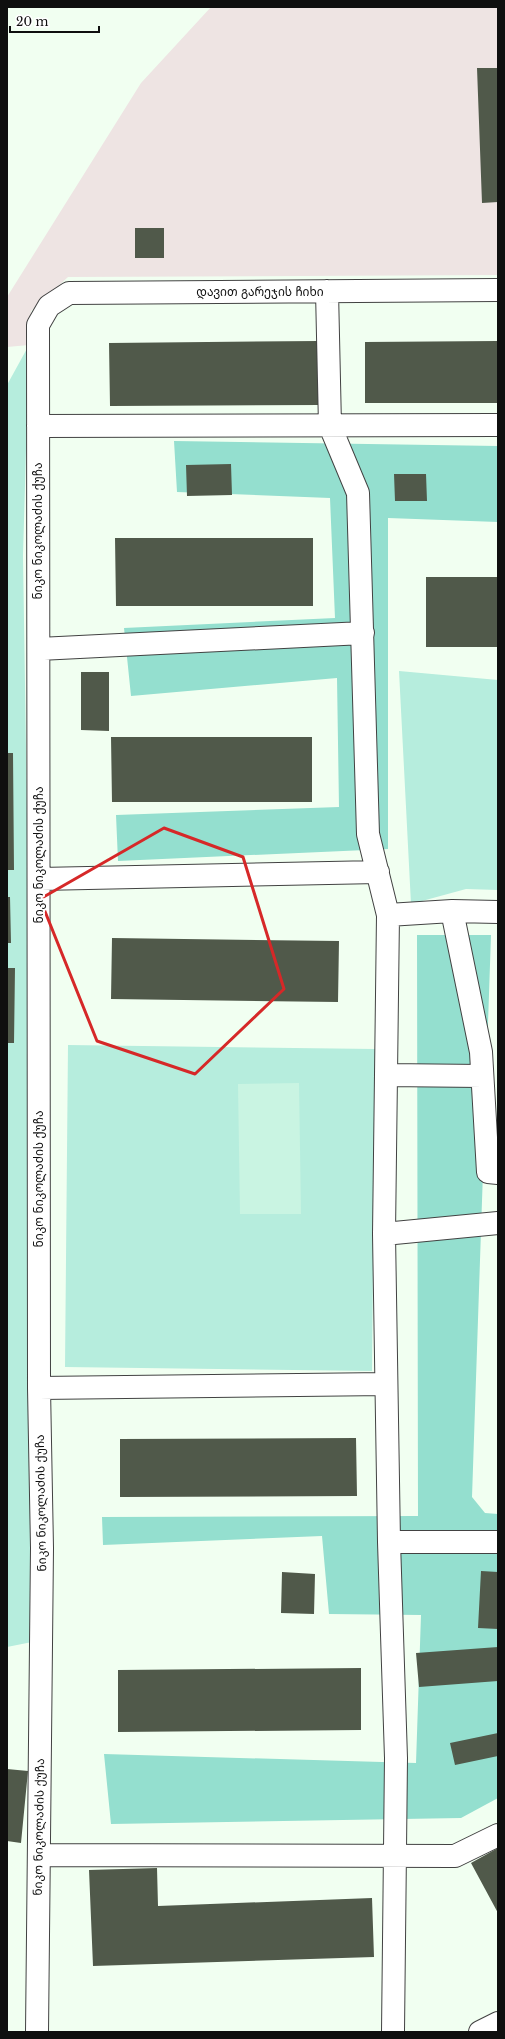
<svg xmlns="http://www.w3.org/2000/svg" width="505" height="2039" viewBox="0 0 505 2039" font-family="'Libre Baskerville','Noto Sans Georgian',serif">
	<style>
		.industrial { fill: #eee4e3 }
		.green { fill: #b6eddd }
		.forest { fill: #94dfcf }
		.pitch { fill: #c9f4e2 }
		.building { fill: #50594a }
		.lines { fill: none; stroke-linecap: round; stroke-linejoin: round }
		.minor-casing { stroke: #424242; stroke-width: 24 }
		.minor { stroke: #fff; stroke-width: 22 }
		.marked { fill: none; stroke: #d62828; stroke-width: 3; stroke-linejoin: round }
		.labels { text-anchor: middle; stroke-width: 4; stroke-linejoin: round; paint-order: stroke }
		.street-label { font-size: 12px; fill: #0f0f0f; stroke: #fff }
	</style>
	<rect width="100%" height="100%" fill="#f1fff1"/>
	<path class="industrial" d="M211 7H498V275L68 277 31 311 29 345 7 347V297L141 83Z"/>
	<path class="green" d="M29 345 23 556 31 1070 32 1642 7 1647V385Z
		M399 671 498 680V890L466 889 411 904Z
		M68 1045 375 1049 372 1371 65 1367Z"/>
	<path class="forest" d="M174 441 498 446V522L388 518V849L118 861 116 815 339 807 337 678 131 696 124 628 335 618 330 498 177 492Z
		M417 935H491L472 1497 485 1513 498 1514V1798L461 1818 111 1824 104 1754 416 1763 421 1615 329 1614 322 1536 103 1545 102 1517 418 1516Z"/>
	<path class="pitch" d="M299 1083 301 1214H240L238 1084Z"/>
	<path class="building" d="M477 68H498V202L482 203Z
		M135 228H164V258H135Z
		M319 341 320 405 110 406 109 343Z
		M498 341V403H365V342Z
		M231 464 232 495 187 496 186 465Z
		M394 474H426L427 501H395Z
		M115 538H313V606H116Z
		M426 577H498V647H426Z
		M81 672H109V731L81 730Z
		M111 737H312V802H112Z
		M7 753H13L14 870H7Z
		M7 897H10L11 943H7Z
		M112 938 339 941 338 1002 111 999Z
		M7 968H15L14 1043H7Z
		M356 1438 357 1496 120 1497V1439Z
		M481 1571 498 1572V1629L478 1628Z
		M282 1572 315 1574 314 1614 281 1613Z
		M498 1647V1681L419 1687 416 1653Z
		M361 1668V1730L118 1732V1670Z
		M498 1733V1756L455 1765 450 1743Z
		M7 1769 28 1771 21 1843 7 1841Z
		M498 1848V1913L471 1863Z
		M157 1868 158 1906 372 1898 374 1957 93 1966 89 1870Z"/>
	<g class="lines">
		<defs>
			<path id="minor" d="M327 291 330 426 358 493 368 834 388 915 384 1234 389 1542 396 1758 393 2032
				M38 426 498 425
				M39 649 363 633
				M40 879 378 872
				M452 911 481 1052 488 1172 498 1173
				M388 915 452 911 498 912
				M386 1075 482 1076
				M384 1234 498 1223
				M39 1388 386 1384
				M389 1542H498
				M39 1855 455 1856 498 1835
				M37 2032 42 1548 39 1388 38 325 49 306 69 293 498 290
				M480 2032 498 2023"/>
		</defs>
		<use href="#minor" class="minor-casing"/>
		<use href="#minor" class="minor"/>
	</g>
	<path class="marked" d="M164 828 243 857 284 989 195 1074 97 1041 40 899Z"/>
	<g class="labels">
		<g class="street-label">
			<text x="260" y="296">დავით გარეჯის ჩიხი</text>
			<text transform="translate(38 531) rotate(-90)" y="4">ნიკო ნიკოლაძის ქუჩა</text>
			<text transform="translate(39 855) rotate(-90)" y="4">ნიკო ნიკოლაძის ქუჩა</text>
			<text transform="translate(39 1179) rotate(-90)" y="4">ნიკო ნიკოლაძის ქუჩა</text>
			<text transform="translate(41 1503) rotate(-91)" y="4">ნიკო ნიკოლაძის ქუჩა</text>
			<text transform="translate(39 1827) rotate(-89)" y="4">ნიკო ნიკოლაძის ქუჩა</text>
		</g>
	</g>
	<rect width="505" height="2039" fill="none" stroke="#0f0f0f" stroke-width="16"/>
	<path d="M10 26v6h89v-6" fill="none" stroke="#0f0f0f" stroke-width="2"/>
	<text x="16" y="26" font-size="12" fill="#0f0f0f" stroke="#ffffff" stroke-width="3" paint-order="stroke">20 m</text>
</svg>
